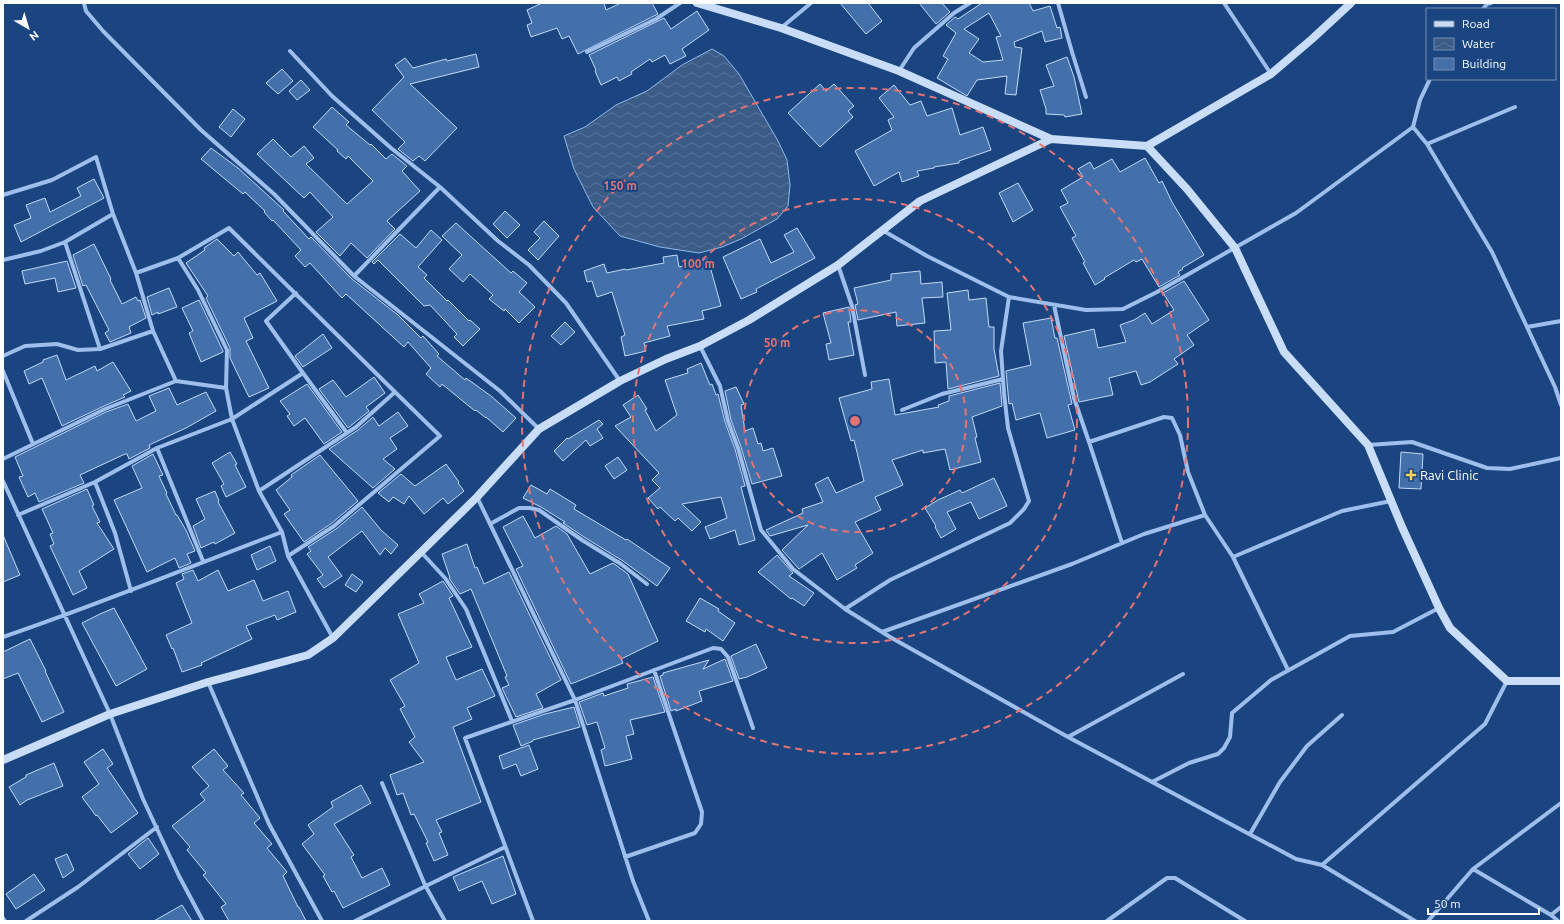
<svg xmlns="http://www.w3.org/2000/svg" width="1564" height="924" viewBox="0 0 1564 924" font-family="Ubuntu,sans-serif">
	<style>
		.water { fill: url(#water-waves); stroke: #90baed }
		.building { fill: #436fab; stroke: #c2daf8; fill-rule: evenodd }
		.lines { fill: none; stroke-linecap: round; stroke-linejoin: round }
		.street { stroke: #9ebfeb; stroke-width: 4 }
		.secondary { stroke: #c9ddf8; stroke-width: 8 }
		.ring { fill: none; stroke: #e47373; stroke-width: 2; stroke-dasharray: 7 5 }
		.poi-dot { fill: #fdd159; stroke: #1a4581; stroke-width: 1.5 }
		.labels { text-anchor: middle; stroke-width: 4; stroke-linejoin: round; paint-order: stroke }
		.poi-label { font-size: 13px; fill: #fff; stroke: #1a4581; text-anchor: start }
		.centre { fill: #e47373; stroke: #1a4581; stroke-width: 2 }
		.ring-label { font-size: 12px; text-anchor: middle; font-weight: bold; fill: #e47373; stroke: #1a4581; stroke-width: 4; stroke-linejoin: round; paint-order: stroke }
	</style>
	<defs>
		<pattern id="water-waves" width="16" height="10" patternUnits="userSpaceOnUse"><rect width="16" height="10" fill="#3c5c88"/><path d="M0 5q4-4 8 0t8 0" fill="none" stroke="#59749a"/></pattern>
	</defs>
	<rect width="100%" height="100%" fill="#1a4581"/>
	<path class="water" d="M712 49 724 56 739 74 778 141 787 160 790 185 788 206 777 219 741 239 722 247 699 253 660 247 620 236 593 207 574 169 564 136 585 127 616 105 647 91 682 65Z"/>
	<path class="building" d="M542 3H604L606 10 621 3H652L658 14 578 54 569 36 562 39 557 28 531 37 527 25 532 23 527 10Z
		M840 3H868L882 21 866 34Z
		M919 3H942L950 12 936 24Z
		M982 3H1029L1033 11 1050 6 1057 28 1060 27 1062 38 1045 42 1042 31 1014 42 1015 47 1022 48 1016 95 1005 94 1007 76 977 80 967 96 937 78 948 59 943 56 956 33 946 25 955 17 958 19ZM989 13 1001 36 996 37 1003 60 983 62 969 53 979 39 964 29Z
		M697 11 709 30 682 49 686 56 670 64 665 55 652 62 650 59 631 72 632 74 619 81 617 77 601 85 595 71 596 70 589 55 664 18 671 29Z
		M476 54 479 67 410 84 457 128 425 161 419 156 413 161 398 149 405 142 372 110 404 77 395 65 405 58 413 68 446 59 447 61Z
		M1067 57 1074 77 1082 114 1065 117 1064 115 1046 114V109L1040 90 1054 86 1046 65Z
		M282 69 293 81 278 94 266 83Z
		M301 80 310 90 297 100 289 91Z
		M820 84 826 91 834 84 854 106 848 111 853 117 820 147 788 113Z
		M894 85 910 105 921 101 927 116 952 108 960 135 983 127 991 150 959 161V163L934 167V168L917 171 919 176 902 182 899 172 874 186 855 151 892 130 888 120 894 117 879 98Z
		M332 107 349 122 346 125 370 145 371 144 386 159 392 154 407 166 402 171 420 191 387 221 395 229 367 258 351 243 340 256 316 232 333 217 310 192 304 198 257 154 273 139 291 157 304 146 314 158 306 164 347 204 373 181 348 156 346 159 337 151 338 150 313 127Z
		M233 109 245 119 231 137 219 127Z
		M211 148 238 168 284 210 283 211 309 239 311 237 352 279 398 315 421 338 423 336 439 354 437 356 465 380 466 378 491 396 516 418 503 432 486 417V418L476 410 475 411 442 384 440 387 426 374 431 368 408 342 404 347 346 294 342 298 310 263 305 267 295 256 301 250 273 220 272 221 264 212 265 211 245 192 243 194 201 159Z
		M1145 158 1159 183 1162 181 1172 202 1204 255 1182 268 1183 269 1178 272 1180 275 1159 287 1142 259 1136 262 1134 260 1104 278 1105 279 1095 285 1083 263 1085 262 1072 238 1076 236 1060 207 1068 203 1061 190 1083 177 1078 169 1090 162 1094 169 1112 159 1120 172Z
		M94 179 104 198 21 242 14 225 31 218 26 205 45 198 50 212 81 196 77 188Z
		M1018 183 1033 210 1013 222 999 193Z
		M505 211 520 225 507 238 493 224Z
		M544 221 559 236 538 260 528 250 540 238 534 232Z
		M456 223 511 273 513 271 527 283 519 292 535 307 519 323 505 309 504 311 489 299 493 295 470 274 463 282 449 269 462 255 442 236Z
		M797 228 815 258 756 289 757 292 741 299 723 257 760 239 771 263 794 252 784 235Z
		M431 230 442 240 418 267 427 275 424 278 447 301 448 300 469 321 470 320 480 329 463 346 454 337 457 334 430 305 424 306 378 260 374 264 372 262 400 234 416 248Z
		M217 239 234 256 238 252 257 275 260 273 277 301 244 318 253 338 246 341 269 388 249 397 230 358V348L206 298 208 296 186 263 205 250 204 248Z
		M94 244 111 279 110 280 122 304 136 297 138 301 140 300 146 318 129 327 131 333 110 342 105 333 109 330 86 285 83 286 73 255Z
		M677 255 679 267 708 259 721 306 702 311 704 319 667 326 670 336 644 343 646 351 625 356 621 337 625 335 612 292 597 297 592 281 587 282 584 271 604 264 607 273 625 269 626 270 664 263 663 257Z
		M67 261 76 288 58 292 55 278 25 284 22 271Z
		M920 271 921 284 942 282 943 297 922 298 925 323 897 326 896 312 858 320 855 305 858 304 854 288 891 280V274Z
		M1184 281 1209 320 1187 335 1194 345 1174 359 1178 364 1150 382 1141 385 1136 371 1109 378 1113 395 1079 402 1064 336 1094 329 1098 348 1126 342 1120 325 1134 320 1145 313 1152 324 1174 310 1163 293Z
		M169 288 177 307 158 314V312L152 315 147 297Z
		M968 290 969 300 986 298 989 327H994V349L999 376 948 389 946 362 935 363 934 331 951 330 947 293Z
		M199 300 223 351V352L201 362 189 333 193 331 182 308Z
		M849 307 851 322H848L854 355 829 360 826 344 831 343 823 313Z
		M1051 318 1055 338H1057L1072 404 1068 405 1075 430 1047 438 1040 413 1016 420 1012 403 1009 404 1006 371 1031 365 1023 323Z
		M565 322 575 332 561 345 551 336Z
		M323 334 332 348 303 367 295 356Z
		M57 355 66 380 95 366 97 371 113 362 131 391 123 395 125 397 104 406 62 426 42 378 29 384 24 371 43 362V360Z
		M701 363 710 385 712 384 716 395 718 394 725 422 735 449 745 486 741 487 755 540 739 545 735 530 710 539 705 527 727 518 721 497 682 504 701 522 692 531 678 518 675 521 660 507 658 509 648 498 660 488 652 480 659 473 615 426 631 417 623 405 638 395 647 409 645 410 656 431 677 415 665 380 688 373 687 369Z
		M374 377 385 393 366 407 369 411 348 428 319 389 333 380 346 397Z
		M889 379 895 415 939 407 938 405 949 401V396L1000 383 1002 406 972 417 977 437 975 438 981 462 950 470 945 449 923 453V450L892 460 903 485 875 497 881 510 855 522 873 553 855 565 857 568 837 580 822 553 799 569 782 550 808 525 770 536 766 530 803 513 802 509 823 502 815 484 828 477 836 493 864 481 854 440 851 441 839 398 872 389 871 382Z
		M307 384 342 432 324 444 305 418 294 426 287 416 290 414 280 401Z
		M736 387 744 404 741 405 745 431 753 428 758 444 761 443 763 451 773 448 782 476 752 484 741 447 731 420 725 391Z
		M169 388 177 405 206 392 216 411 186 428 149 445 150 448 129 459 127 454H125L80 475 84 483 39 502 35 493 28 497 19 477 23 476 15 457 106 412 128 404 136 421 156 411 149 396Z
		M398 412 408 426 390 438 397 449 383 459 395 469 373 488 329 449 358 430 373 417 379 426Z
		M599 420 603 424 597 429 603 438 590 446 586 440 563 461 554 451 567 438 568 439Z
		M230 452 237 464 235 465 246 487 226 497 221 486 224 484 212 463Z
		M1401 452 1423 454 1421 489 1399 488Z
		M153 454 163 475 159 476 167 493 166 494 176 515H177L186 530 195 551 187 554 191 563 179 568 175 558 147 572 114 500 142 488 132 466Z
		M320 455 358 501 332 523 304 542 284 514 290 510 276 490 292 477 291 475Z
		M618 457 627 470 614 479 605 466Z
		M446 464 459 482 458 483 464 491 448 504 443 498 424 514 409 496 404 504 393 497 389 502 378 493 401 474 415 486Z
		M994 478 1007 506 979 519 971 502 947 512 956 529 941 538 935 527 936 526 925 508 938 500 960 490 962 493Z
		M531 485 547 494 550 489 576 505 574 509 626 540 627 539 670 568 657 586 623 561 584 537 563 523 565 522 541 507 523 498Z
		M87 489 94 505 92 506 100 522 97 523 114 549 79 571 87 588 73 595 50 546 54 544 50 534 53 533 42 509Z
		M215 491 219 501 218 502 235 533 215 544 214 542 201 548 193 526 205 519 196 499Z
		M362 507 381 530 398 545 391 554 385 548 380 555 362 531 328 557 342 576 324 588 317 579 323 575 307 554 311 551 308 547 336 529Z
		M523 516 535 538 556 526 567 534 590 574 613 563 628 574 658 641 621 659 623 663 571 684 516 569 523 566 503 527Z
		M3 535 20 575 3 582Z
		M467 544 475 568 477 567 484 584 509 572 561 680 536 694 543 708 516 717 502 688 509 685 505 677 507 676 471 589 460 594 449 578H450L442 554Z
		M270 546 276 561 257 570 251 555Z
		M777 555 793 573 789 576 814 593 804 606 792 598 791 599 758 572Z
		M193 570 198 581 218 570 228 591 254 580 263 601 288 591 296 612 277 620 275 615 246 626 252 639 201 663 202 665 182 672 173 648 172 649 166 635 192 623 176 583 184 579 182 574Z
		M352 574 363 582 356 592 345 585Z
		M443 581 453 596 449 598 472 647 446 657 456 680 482 669 495 696 467 708 472 719 453 727 481 802 436 820 442 832 439 833 448 855 434 861 426 843 428 842 414 814 411 815 403 793 397 795 390 775 424 762 409 742 415 737 400 709 405 706 390 680 419 663 398 614 424 603 419 594Z
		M700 598 719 609 718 611 735 623 723 641 706 629 705 632 686 621Z
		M114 608 147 669 116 686 82 623 100 614Z
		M30 639 46 671H45L64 712 42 722 18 673 3 679V652Z
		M756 644 767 668 747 677 739 679 731 656Z
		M725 659 733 681 699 691 702 701 676 711V709L671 711 660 676 663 675V673L709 660 703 669Z
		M653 677 665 712 630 720 634 734 626 736 632 759 605 766 601 750 605 748 597 722 587 725 579 702 603 693 604 696 628 688 627 684Z
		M574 707 580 727 533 740V741L521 746 513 725 545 714Z
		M529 745 538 769 521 776 516 764 503 769 499 756Z
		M103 749 113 764 107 768 138 813 111 833 97 815 96 816 82 797 99 784 84 762Z
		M214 749 228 766 223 770 244 793 241 795 260 818 254 823 272 844 267 848 287 872 283 876 298 907H299L306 921H229L221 907 226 904 203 875 206 873 187 850 190 847 172 826 205 800 200 794 209 786 192 767Z
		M54 763 63 786 27 800 20 805 9 787 26 777V775Z
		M361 785 371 803 334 824 354 855 351 857 362 878 382 868 390 885 343 908 334 891 332 892 323 876 325 875 302 844 314 834 308 825 333 807 331 802Z
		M148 838 159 854 140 869 128 854Z
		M67 854 74 870 63 878 55 859Z
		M503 856 516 894 492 904 482 881 459 891 453 877Z
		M34 874 45 890 16 909 6 894Z
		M182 905 192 921H154Z"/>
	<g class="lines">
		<path class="street" d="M84 3 86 11 103 31 201 130 274 194 354 276 500 391 539 429
			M1058 3 1072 52 1086 97
			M1224 3 1271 74
			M1483 9 1487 4 1491 3
			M781 28 811 3
			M290 51 332 96 391 148 440 187 498 241 529 265 566 303 620 381
			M587 52 656 19 680 3
			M899 71 914 48 954 13 970 3
			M1413 127 1420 100 1430 79
			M1427 144 1515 107
			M3 195 52 180 96 157 113 214
			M882 230 927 256 1009 297 1086 310 1123 309 1157 292 1296 213 1413 127 1427 144 1492 252 1527 327
			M65 242 113 214 136 273 153 331
			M178 258 229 228 395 392
			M3 260 41 251 65 242 100 349 153 331 176 381
			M838 265 852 306 865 375
			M136 273 178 258 198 290 227 350 226 388
			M354 276 440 187
			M296 293 266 321 303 373
			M1054 305 1074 398 1089 442 1164 417 1172 418 1180 435 1188 472 1205 515
			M1561 321 1527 327 1555 387 1561 405
			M700 346 720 386 728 421 738 448 761 530 793 569 845 609 890 637 1068 737 1296 859 1322 865 1485 724 1507 681
			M3 356 25 346 57 344 78 350 100 349
			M3 371 33 444
			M902 410 942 394 1003 379
			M1089 442 1122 543
			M1368 445 1412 442 1487 468 1510 469 1561 458
			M157 448 203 561
			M3 459 105 409 176 381 226 388 232 419 303 373 347 433
			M3 481 110 714 143 799 179 876 203 921
			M95 482 115 533 131 591
			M259 491 282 532
			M477 497 575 700 633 881 649 921
			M490 524 519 508H530L539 510 582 540 621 564 647 584
			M421 552 445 578 466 609 512 721
			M288 556 333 638
			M1233 557 1288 670
			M845 609 890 580 1010 523 1024 509 1029 501 1008 428 1004 393 1001 351 1009 297
			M882 632 1072 564 1144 534 1205 515 1233 557 1342 511 1391 501
			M3 637C97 605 189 567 282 532L288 556 334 526 440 436 395 392 356 427 259 491 232 419 157 448 95 482 18 515
			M208 682 269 824 322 921
			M1068 737 1183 674
			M1152 782 1189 763 1218 754 1224 748 1230 737 1232 713 1271 680 1350 636 1393 632 1439 608
			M382 783 425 885 445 921
			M1250 834 1280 782 1307 746 1342 715
			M625 857 695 833 701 824 702 812 654 670
			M1322 865 1415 921
			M1473 869 1551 915 1561 907
			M1551 915 1558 921
			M3 918 5 921
			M26 921 78 887 157 827
			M355 921 505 847
			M533 921 465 738 575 700 713 648 721 649 728 657 753 728
			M1107 921 1167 878H1175L1245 921
			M1428 921 1473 869 1561 803"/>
		<path class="secondary" d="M697 3 781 28 899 71 1051 139 1147 146 1187 189 1235 248 1284 352 1368 445 1402 527 1439 608 1450 628 1507 681H1561
			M1147 146 1271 74 1312 39 1351 3
			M3 760 110 714 208 682 308 655 333 638 421 552 477 497 539 429 620 381 666 359 700 346 749 320 838 265 920 201 1051 139"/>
	</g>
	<g class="ring">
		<circle cx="855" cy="421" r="111"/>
		<circle cx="855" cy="421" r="222"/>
		<circle cx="855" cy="421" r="333"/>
	</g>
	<path class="poi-dot" d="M1409 469h4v4h4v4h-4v4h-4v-4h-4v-4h4z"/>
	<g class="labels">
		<g class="poi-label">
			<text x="1420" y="480">Ravi Clinic</text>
		</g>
	</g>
	<circle cx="855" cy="421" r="6" class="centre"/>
	<g class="ring-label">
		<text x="620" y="190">150 m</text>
		<text x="698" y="268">100 m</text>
		<text x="777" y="347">50 m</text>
	</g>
	<rect width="1564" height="924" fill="none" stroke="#ffffff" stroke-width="8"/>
	<rect x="1426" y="8" width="130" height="72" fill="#1a4581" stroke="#768fb3"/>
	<rect x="1434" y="21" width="20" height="6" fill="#c9ddf8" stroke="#768fb3"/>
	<text x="1462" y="28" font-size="12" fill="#ffffff">Road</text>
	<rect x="1434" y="38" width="20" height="12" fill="url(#water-waves)" stroke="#768fb3"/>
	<text x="1462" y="48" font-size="12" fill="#ffffff">Water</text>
	<rect x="1434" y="58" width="20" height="12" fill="#436fab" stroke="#768fb3"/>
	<text x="1462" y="68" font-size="12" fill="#ffffff">Building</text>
	<g transform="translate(28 28) rotate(142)" stroke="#1a4581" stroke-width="3" paint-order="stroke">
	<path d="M0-3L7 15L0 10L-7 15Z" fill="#ffffff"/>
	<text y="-6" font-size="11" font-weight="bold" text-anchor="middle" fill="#ffffff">N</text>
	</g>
	<path d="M1428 908v6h111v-6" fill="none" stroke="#ffffff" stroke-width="2"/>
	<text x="1434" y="908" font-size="12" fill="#ffffff" stroke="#1a4581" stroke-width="3" paint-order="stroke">50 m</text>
</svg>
